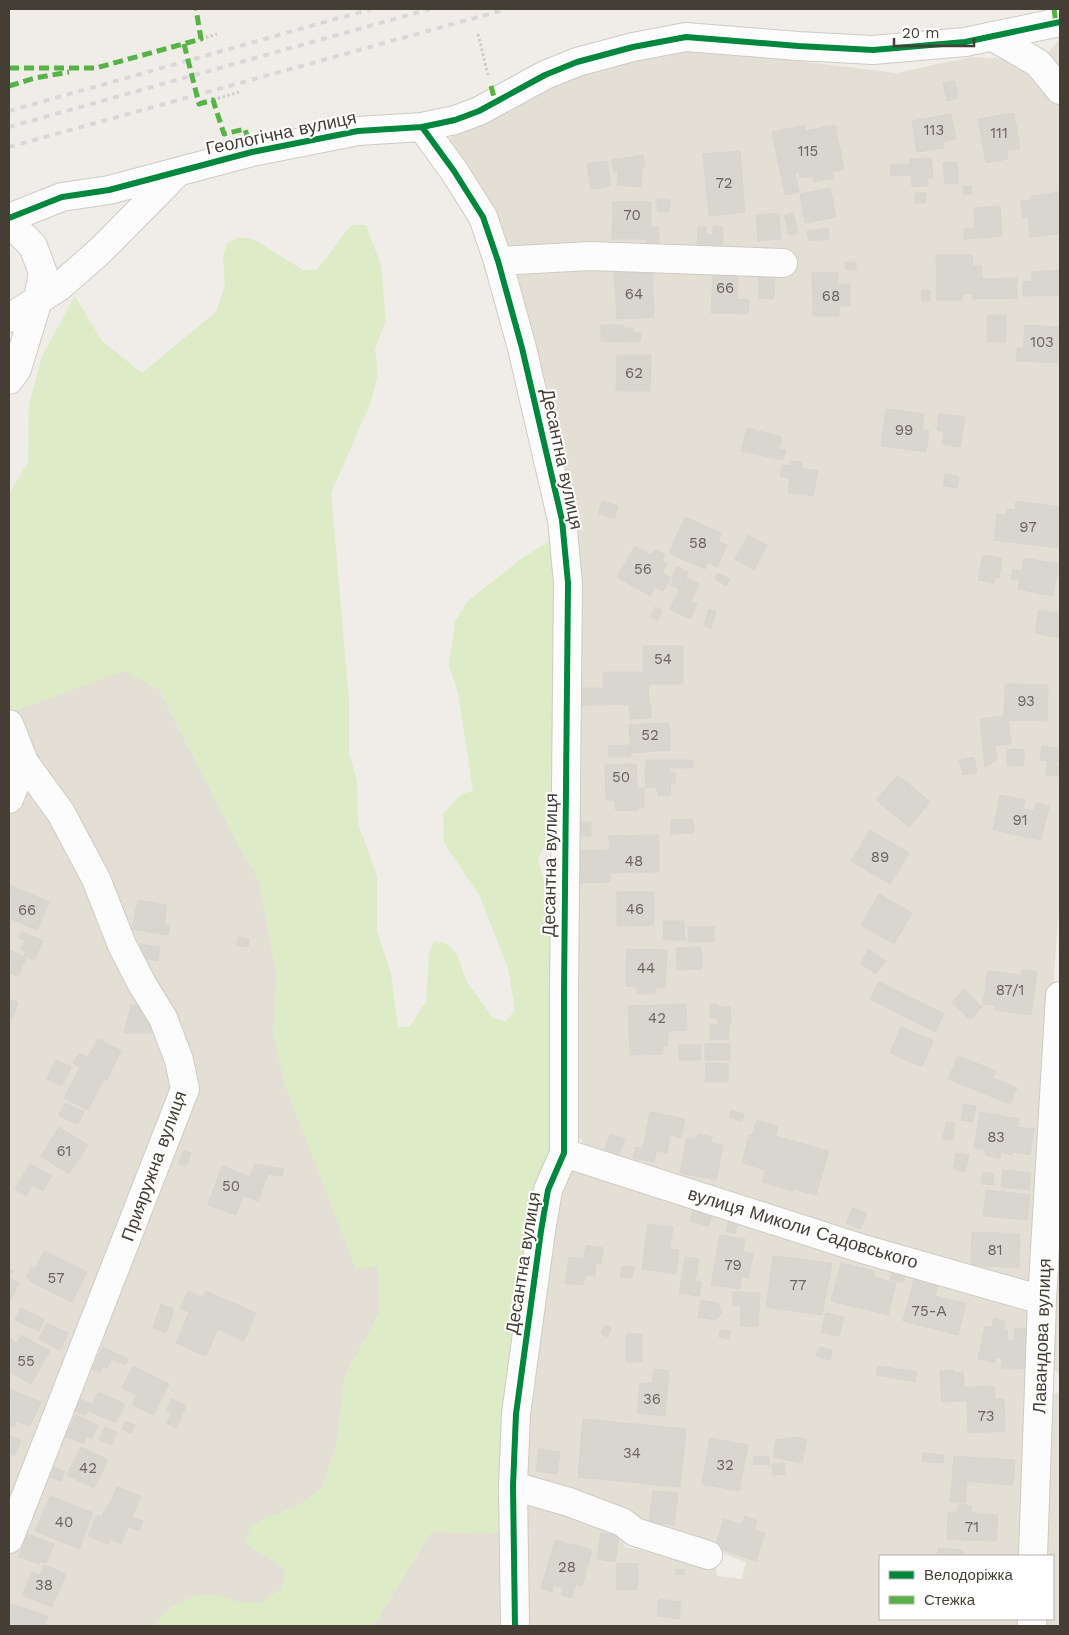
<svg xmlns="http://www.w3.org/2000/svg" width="1069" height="1635" viewBox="0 0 1069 1635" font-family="'Work Sans',sans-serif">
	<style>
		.residential { fill: #e4dfd5 }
		.green { fill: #ddebc6 }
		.building { fill: #d9d6d0; stroke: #d8d4ce }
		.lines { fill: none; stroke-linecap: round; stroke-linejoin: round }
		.minor-casing { stroke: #cecbc5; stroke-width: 30 }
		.path { stroke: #d0cdc9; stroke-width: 3; stroke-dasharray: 2.5 2.5; stroke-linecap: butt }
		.minor { stroke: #fdfcfc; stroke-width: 28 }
		.rail { stroke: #d8d8d7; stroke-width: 4; stroke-dasharray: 6 6; stroke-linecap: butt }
		.quiet { stroke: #57b346; stroke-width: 5; stroke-dasharray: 10 5; stroke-linecap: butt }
		.cycleway-casing { stroke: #fff; stroke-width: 9 }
		.cycleway { stroke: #00873e; stroke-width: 6 }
		.labels { text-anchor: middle; stroke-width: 4; stroke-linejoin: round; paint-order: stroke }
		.number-label { font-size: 15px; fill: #6b655c }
		.street-label { font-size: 18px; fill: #453e34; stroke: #fff }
	</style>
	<rect width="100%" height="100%" fill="#f0ede8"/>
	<path class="residential" d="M1060 38V71L1048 53Z
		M680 44 749 55 896 73 971 57 1011 59 1038 74 1060 103V893L1044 1109 1036 1282 1021 1288 587 1150 575 1130V583L501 251 453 153 450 137 500 116 515 100 549 83Z
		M126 670 160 690 235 839 259 880 277 976 273 1033 286 1087 356 1268 378 1266 379 1314 345 1376 336 1447 322 1488 301 1504 267 1518 251 1527 246 1543 286 1569 282 1589 262 1602H237L218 1595 171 1607 154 1626H9V1551L191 1097 11 712Z
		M26 772 168 1046 178 1097 9 1513V814Z
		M1060 1085V1374L1048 1364Z
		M571 1164 1021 1301 1036 1313 1025 1556H880V1619H1024V1626H520L517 1512 541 1501 616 1525 625 1547 716 1564 717 1576 742 1579 746 1562 574 1498 517 1473 549 1231Z
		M1060 1392V1626H1039L1040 1619H1053V1556H1040L1052 1394Z
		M431 1532 504 1533 507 1626H370L377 1620Z"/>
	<path class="green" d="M353 225H366L381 265 386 320 375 349 378 374 371 402 331 493 349 699V754L357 780 358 823 377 876V931L391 974 398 1028 410 1026 426 1002 429 953 434 941 448 944 457 955 467 982 493 1018 506 1021 515 1010 508 968 480 897 444 843 443 814 461 794 473 791 458 693 449 665 455 621 468 601 522 558 557 537 556 818 538 860 549 898 557 959 555 1141 533 1187 522 1264 507 1424 504 1533 431 1532 377 1620 370 1626H154L171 1607 197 1595H218L237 1602H262L282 1589 286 1569 246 1543 251 1526 267 1518 301 1504 322 1488 336 1447 345 1376 379 1314 378 1266 356 1269 286 1087 273 1033 277 976 259 880 235 839 160 690 125 671 11 712 9 706V494L28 462 29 404 42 356 75 296 102 341 142 373 216 312 225 286 223 257 227 243 239 237 253 239 303 270H316C330 256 338 238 353 225Z"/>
	<path class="building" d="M955 81 958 98 947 101 943 83Z
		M1014 113 1020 148 1007 150 1008 159 986 163 978 119Z
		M951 114 956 139 943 142 944 148 917 152 912 121Z
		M804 125 805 131 835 125 844 169 832 172 834 178 814 182 813 176 800 178 799 172 781 175 772 132Z
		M740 151 745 212 709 216 703 154Z
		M643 155 645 166 642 168 641 187 617 185 618 171 614 172 612 160Z
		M931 158 933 178H927V186L912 187 910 159Z
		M607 161 611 186 591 189 587 164Z
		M957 162 958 183 945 184 943 163Z
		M910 164 911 175 891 176 890 165Z
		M795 173 799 192 785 195 781 175Z
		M963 186H971L972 194 964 195Z
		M830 188 836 217 805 223 800 194Z
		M1060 192V234L1030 237 1028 217 1023 218 1021 201 1032 200V196Z
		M916 193H926V203H915Z
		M657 199H670L669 212 657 211Z
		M613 202H651V239H612Z
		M1000 206 1002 236 964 239V229L975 228 974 208Z
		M779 213 781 239 758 241 756 215Z
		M793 213 798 233 789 235 784 215Z
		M713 226 723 227 722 250H697L698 227H706L705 234 713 235Z
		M650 227H659V248L646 247V239H651Z
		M828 228 829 239 809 241 807 231Z
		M936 255H972L973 266H982V279H973V293L962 294V300H937Z
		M856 262V270H846L845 263Z
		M652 270 654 317 617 319 614 272Z
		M1060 270V295L1023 296V282L1032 281V272Z
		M838 272V285L850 284V306H839V316H813L812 273Z
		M713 275 738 276 737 299 749 300 748 314 711 313Z
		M759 277H775L774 299 759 298Z
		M1017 278V298L973 299V279Z
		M921 290H930V301H922Z
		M987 315H1006V342H987Z
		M601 325H623V328H633V333H641L640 342 601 341Z
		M1025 325 1060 327 1059 363 1016 361 1017 348H1023Z
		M617 355H651L650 391H616Z
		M886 409 924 414 922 430 929 431 926 452 881 446Z
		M939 414 965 417 960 447 942 444 944 432 937 430Z
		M747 428 782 437 779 449 786 450 783 460 741 451Z
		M791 461 802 462 801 468 818 471 813 496 788 492 790 478 780 476 782 465 790 466Z
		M945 474 959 477 957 488 943 486Z
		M602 501 618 506 615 518 598 514Z
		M1016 501 1060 507V548L994 540 997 514 1006 515 1007 509 1015 510Z
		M685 517 721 533 718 541 727 545 717 567 708 562 705 569 669 553Z
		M748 535 767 545 754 570 735 559Z
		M635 546 651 555 655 549 665 555 662 561 667 564 662 573 671 578 663 591 655 587 650 596 617 577Z
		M983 555 1002 558 999 578 995 577 994 583 978 580Z
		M1024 558 1059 564 1053 596 1018 589 1020 580 1011 579 1013 569 1022 571Z
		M677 567 688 572 679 589 671 585 674 579 672 578Z
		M718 573 730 579 726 586 715 579Z
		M685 577 699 584 691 601 677 595Z
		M677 595 697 604 690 619 670 609Z
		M655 607 662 610 658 620 651 617Z
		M709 609 716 611 711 628 704 626Z
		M1039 610 1060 614V638L1035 633Z
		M643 646H683V684H643Z
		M603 672H643V684H648L649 704 580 705V688H603Z
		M1005 684 1048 685 1047 721 1004 720Z
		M629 704H651V718L630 719Z
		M1004 716V720H1008L1011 744 995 745 997 760 985 767 980 719Z
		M669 723 670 750 631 753 629 725Z
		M630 745 631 757H609L608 746Z
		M1042 746 1058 748 1057 762 1040 760Z
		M1024 749V765L1007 766V750Z
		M974 757 977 772 963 775 959 760Z
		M646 760H693V768H669V766L646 767Z
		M1047 761 1057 762 1056 766H1060V776L1046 775Z
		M636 764 637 788H644V808H638V810L616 811 615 800H606L605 765Z
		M669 766 670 773H675L676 783H670L671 795 658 796 657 787 646 788 645 767Z
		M898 775 930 802 909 827 876 800Z
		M1000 795 1025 800 1023 809 1034 811 1036 803 1049 806 1041 840 993 830Z
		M693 819 694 833 671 834V820Z
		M579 822H591V836H580Z
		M870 830 909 853 890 884 851 861Z
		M659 835V872L610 873 609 836Z
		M609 850 610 882 580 883 579 851Z
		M9 885 49 902 37 930 9 918Z
		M617 892H654V925L617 926Z
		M879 894 912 913 894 944 861 925Z
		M138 900 167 905 164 924 170 925 168 935 132 929Z
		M663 921H684L685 940H664Z
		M688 927H714V941L688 942Z
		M22 932 43 941 34 960 24 955 26 952 21 950 25 940 19 938Z
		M238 937 249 939 248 947 237 945Z
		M140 944 160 947 158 961 138 957Z
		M701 947 702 969 677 970 676 948Z
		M627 949 667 950 665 988 655 987V994H637V987L626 986Z
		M869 949 886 961 876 974 860 963Z
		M9 950 26 958 18 976 10 973 9 977Z
		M1022 970 1037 972 1031 1015 995 1010V1005L983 1004 988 971 1021 975Z
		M879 982 944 1014 935 1032 870 999Z
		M964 989 982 1007 970 1020 952 1002Z
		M9 999 18 1003 12 1019 9 1017Z
		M686 1004 687 1030 668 1031V1046H663V1054L630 1055 628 1006Z
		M710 1004H718V1018L710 1017Z
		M131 1005H141L155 1033H124Z
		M718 1007H730L731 1024H718Z
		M729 1024V1039L710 1040V1025Z
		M901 1027 933 1041 922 1067 890 1053Z
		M98 1039 121 1051 107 1080 104 1079 88 1110 64 1098 80 1067 73 1063 79 1053 88 1057Z
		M705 1044H730V1060H705Z
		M679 1045H701V1060H679Z
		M958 1056 996 1071 993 1078 1017 1088 1010 1104 948 1079Z
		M56 1060 71 1067 62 1086 47 1079Z
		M706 1063 728 1064V1082H705Z
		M65 1103 84 1112 78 1124 59 1116Z
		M964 1104 976 1106 973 1122 961 1120Z
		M731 1110 744 1114 742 1121 729 1117Z
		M650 1112 685 1119 681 1138 670 1135 667 1153 643 1148Z
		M980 1112 1019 1119 1012 1155 1001 1152 1000 1158 985 1155 986 1150 974 1148Z
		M757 1120 778 1126 774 1142 752 1136Z
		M946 1122 955 1124 952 1140 943 1139Z
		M59 1127 88 1145 69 1174 41 1156Z
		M1017 1127 1034 1129 1030 1155 1013 1152Z
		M610 1134 625 1139 619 1154 605 1149Z
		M698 1134 712 1137 711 1143 723 1145 716 1180 680 1173 687 1138 697 1140Z
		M749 1135 774 1142 775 1136 814 1147 801 1191 793 1188V1191L762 1182 766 1170 742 1163Z
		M635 1147 656 1151 654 1162 633 1158Z
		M814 1147 829 1151 816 1195 801 1191Z
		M184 1150 191 1153 186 1166 178 1164Z
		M956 1153 969 1155 965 1172 953 1169Z
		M30 1164 52 1176 43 1191 33 1185 26 1196 15 1189Z
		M255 1164 284 1169 282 1176 268 1174 258 1201 243 1196Z
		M222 1166 250 1177 236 1215 208 1205Z
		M1003 1170 1031 1173 1029 1190 1001 1187Z
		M983 1172 994 1174 993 1185 981 1184Z
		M986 1190 1030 1195 1027 1220 983 1216Z
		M853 1208 867 1214 860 1229 846 1223Z
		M693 1210 712 1215 709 1226 690 1221Z
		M729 1220 738 1223 735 1234 726 1231Z
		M648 1224 673 1227 670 1249 679 1250 676 1274 642 1269Z
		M972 1232 1020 1234 1019 1268 971 1265Z
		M720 1235 745 1239 743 1252 753 1254 749 1278 742 1276 740 1289 711 1285Z
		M586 1245 603 1248 601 1264 596 1263 595 1276 585 1275 583 1285 565 1283 569 1257 584 1259Z
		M44 1251 87 1272 72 1302 29 1281 30 1279 26 1277 31 1267 35 1269Z
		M773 1256 832 1263 822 1315 766 1307Z
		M685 1257 699 1259 695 1281 701 1282 699 1296 679 1293Z
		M841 1263 875 1271 873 1277 896 1283 888 1315 831 1301Z
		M622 1266 634 1267 632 1278 620 1277Z
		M9 1269 13 1271 9 1278 19 1283 9 1302Z
		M893 1269 906 1272 903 1283 890 1279Z
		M915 1276 939 1282 935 1296 955 1301 947 1332 903 1321Z
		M188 1291 203 1298 206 1291 256 1313 244 1341 218 1329 206 1356 176 1343 189 1312 180 1308Z
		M733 1292 760 1293 758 1327 740 1326 741 1306H733Z
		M701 1300 718 1303 722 1313 715 1320 698 1317Z
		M955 1301 966 1303 958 1335 947 1332Z
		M161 1304 174 1309 166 1333 153 1328Z
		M21 1308 44 1319 39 1331 15 1320Z
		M826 1313 844 1317 839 1336 821 1332Z
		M994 1318 1005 1321 1003 1330 1008 1331 1002 1359 996 1357 995 1363 978 1359 985 1326 992 1327Z
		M47 1323 68 1333 60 1350 39 1339Z
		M605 1325 611 1328 608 1337 601 1334Z
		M1015 1328 1028 1329 1024 1369 1001 1368 1006 1340 1014 1341Z
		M720 1330 730 1331 729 1339 719 1337Z
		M626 1334H642V1362H626Z
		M21 1335 50 1351 31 1384 9 1371V1338L17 1343Z
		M103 1347 128 1359 125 1365 112 1359 107 1368 103 1366 100 1373 92 1369Z
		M819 1347 832 1350 830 1360 816 1356Z
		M133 1366 169 1384 154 1415 132 1405 137 1395 122 1388Z
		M878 1366 917 1372 915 1382 876 1375Z
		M654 1369 669 1371 665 1416 637 1413 640 1383 652 1384Z
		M954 1370V1373L963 1372 964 1387 941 1389 940 1371Z
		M994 1386 995 1399 942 1402 941 1389Z
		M9 1389 41 1402 30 1426 17 1421 14 1427 9 1425Z
		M98 1392 125 1404 116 1423 89 1411Z
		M80 1399 91 1404 85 1415 75 1411Z
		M172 1399 186 1406 176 1428 167 1423 172 1413 166 1411Z
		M1004 1399 1005 1431 968 1433 967 1401Z
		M76 1415 98 1425 92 1438 87 1436 83 1444 66 1436Z
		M583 1419 686 1429 680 1487 578 1477Z
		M126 1421 135 1425 131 1433 122 1429Z
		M105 1427 117 1432 111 1445 99 1439Z
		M9 1435 21 1441 14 1456 9 1453Z
		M795 1437 807 1439 802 1463 773 1457 776 1440Z
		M710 1438 748 1445 739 1491 702 1484Z
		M81 1447 108 1460 94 1488 67 1475Z
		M539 1449 560 1452 557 1474 536 1471Z
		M923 1453 944 1455 943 1463 922 1461Z
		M754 1456 770 1457 769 1465 753 1464Z
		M954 1456 1015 1460 1013 1485 952 1480Z
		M784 1463 785 1474 773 1475 772 1464Z
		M54 1467 65 1472 61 1481 50 1477Z
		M952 1480 967 1481 965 1503 950 1502Z
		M117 1487 141 1496 133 1515 109 1506Z
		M653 1491 678 1493 674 1525 649 1522Z
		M50 1496 93 1513 79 1549 35 1531Z
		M958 1504 972 1506 971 1513 998 1515 996 1541 947 1539 948 1512H957Z
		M107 1505 133 1515 121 1544 110 1539 117 1523 102 1517Z
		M97 1515 117 1523 108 1544 88 1536Z
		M745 1516 757 1521 754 1530 765 1533 756 1561 715 1547 724 1519 742 1525Z
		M132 1517 143 1521 139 1531 128 1526Z
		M601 1533 619 1536 615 1562 597 1559Z
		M28 1534 54 1544 46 1563 40 1561 39 1564 19 1557Z
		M555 1540 592 1550 582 1586 576 1584 572 1598 561 1595 563 1588 553 1585 552 1592 541 1589Z
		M938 1548 963 1550V1556H937Z
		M617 1563 638 1564 637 1590 616 1589Z
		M44 1565 66 1574 52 1607 22 1595 32 1572 40 1575Z
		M676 1569 685 1570 684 1575 675 1574Z
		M659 1599 681 1602 679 1619 657 1616Z
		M9 1604 17 1606 11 1626H9Z
		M17 1606 48 1616 45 1626H14L15 1624 12 1623Z"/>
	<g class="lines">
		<defs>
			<path id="minor" d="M993 37 1038 63 1060 90
				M422 127 454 171 483 217 498 261 522 348 562 520 568 583 564 993V1153L548 1190 541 1231 516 1414 513 1486 515 1626
				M9 218 62 197 109 190 252 152 358 131 422 127 455 120 479 111 545 75 577 62 633 47 686 37 798 46 873 50 965 42 1060 22
				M9 222 33 246 43 273 38 300 17 369 9 380
				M498 261 590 256 783 263
				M9 318 59 287 101 250 178 172
				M9 724 24 762 61 813 96 879 122 945 142 984 163 1018 179 1060 185 1089 9 1539
				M9 799 24 762
				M564 1153 863 1249 1042 1300
				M513 1486 569 1502 622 1522 635 1532 708 1555
				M1033 1556 1042 1300 1060 996
				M1032 1626V1619"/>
		</defs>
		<use href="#minor" class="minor-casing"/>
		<path class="path" d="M478 34 488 75
			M201 39 217 34
			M213 100 239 92"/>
		<use href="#minor" class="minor"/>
		<path class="rail" d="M9 111 371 9
			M9 127 430 9
			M9 147 507 9"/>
		<path class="quiet" d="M1054 9 1056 23
			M184 44 199 104 213 100 224 134 245 129 252 152
			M9 68H96L201 39 196 9
			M9 86 35 78 69 72
			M491 86 495 101"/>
		<defs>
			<path id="cycleway" d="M422 127 454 171 483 217 498 261 522 348 562 520 568 583 564 993V1153L548 1190 541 1231 516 1414 513 1486 515 1626
				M9 218 62 197 109 190 252 152 358 131 422 127 455 120 479 111 545 75 577 62 633 47 686 37 798 46 873 50 965 42 1060 22"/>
		</defs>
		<use href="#cycleway" class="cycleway-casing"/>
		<use href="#cycleway" class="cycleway"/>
	</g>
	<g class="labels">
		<g class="number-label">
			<text x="934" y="135">113</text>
			<text x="999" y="138">111</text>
			<text x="808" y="156">115</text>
			<text x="724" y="188">72</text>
			<text x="632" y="220">70</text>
			<text x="725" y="293">66</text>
			<text x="634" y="299">64</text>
			<text x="831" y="301">68</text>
			<text x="1042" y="347">103</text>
			<text x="634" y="378">62</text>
			<text x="904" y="435">99</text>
			<text x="1028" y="532">97</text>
			<text x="698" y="548">58</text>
			<text x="643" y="574">56</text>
			<text x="663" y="664">54</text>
			<text x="1026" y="706">93</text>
			<text x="650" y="740">52</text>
			<text x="621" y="782">50</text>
			<text x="1020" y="825">91</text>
			<text x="880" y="862">89</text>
			<text x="634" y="866">48</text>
			<text x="635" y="914">46</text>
			<text x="27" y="915">66</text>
			<text x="646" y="973">44</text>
			<text x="1010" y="995">87/1</text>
			<text x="657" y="1023">42</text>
			<text x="996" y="1142">83</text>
			<text x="64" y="1156">61</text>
			<text x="231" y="1191">50</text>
			<text x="995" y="1255">81</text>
			<text x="733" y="1270">79</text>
			<text x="56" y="1283">57</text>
			<text x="798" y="1290">77</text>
			<text x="929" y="1316">75-А</text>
			<text x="26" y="1366">55</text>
			<text x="652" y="1404">36</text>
			<text x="986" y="1421">73</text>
			<text x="632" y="1458">34</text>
			<text x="725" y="1470">32</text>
			<text x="88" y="1473">42</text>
			<text x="64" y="1527">40</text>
			<text x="972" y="1532">71</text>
			<text x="567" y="1572">28</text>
			<text x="44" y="1590">38</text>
		</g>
		<g class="street-label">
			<text transform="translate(281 133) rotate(-12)" y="6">Геологічна вулиця</text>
			<text transform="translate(562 459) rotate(78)" y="6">Десантна вулиця</text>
			<text transform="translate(550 865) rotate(-89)" y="6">Десантна вулиця</text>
			<text transform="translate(154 1166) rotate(-70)" y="6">Прияружна вулиця</text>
			<text transform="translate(803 1228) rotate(17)" y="6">вулиця Миколи Садовського</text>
			<text transform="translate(523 1263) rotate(-81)" y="6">Десантна вулиця</text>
			<text transform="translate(1042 1336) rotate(-88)" y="6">Лавандова вулиця</text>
		</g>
	</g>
	<rect width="1069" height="1635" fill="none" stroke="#453e34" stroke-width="20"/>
	<rect x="879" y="1555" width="175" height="65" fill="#ffffff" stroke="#b5b2ae"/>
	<rect x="889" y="1571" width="25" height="8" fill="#00873e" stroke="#b5b2ae"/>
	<text x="924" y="1580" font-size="15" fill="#453e34">Велодоріжка</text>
	<rect x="889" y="1596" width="25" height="8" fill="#57b346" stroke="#b5b2ae"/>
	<text x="924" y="1605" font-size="15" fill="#453e34">Стежка</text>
	<path d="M894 38v8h80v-8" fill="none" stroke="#453e34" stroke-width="2.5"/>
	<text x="902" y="38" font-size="15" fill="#453e34" stroke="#ffffff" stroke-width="4" paint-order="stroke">20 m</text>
</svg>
